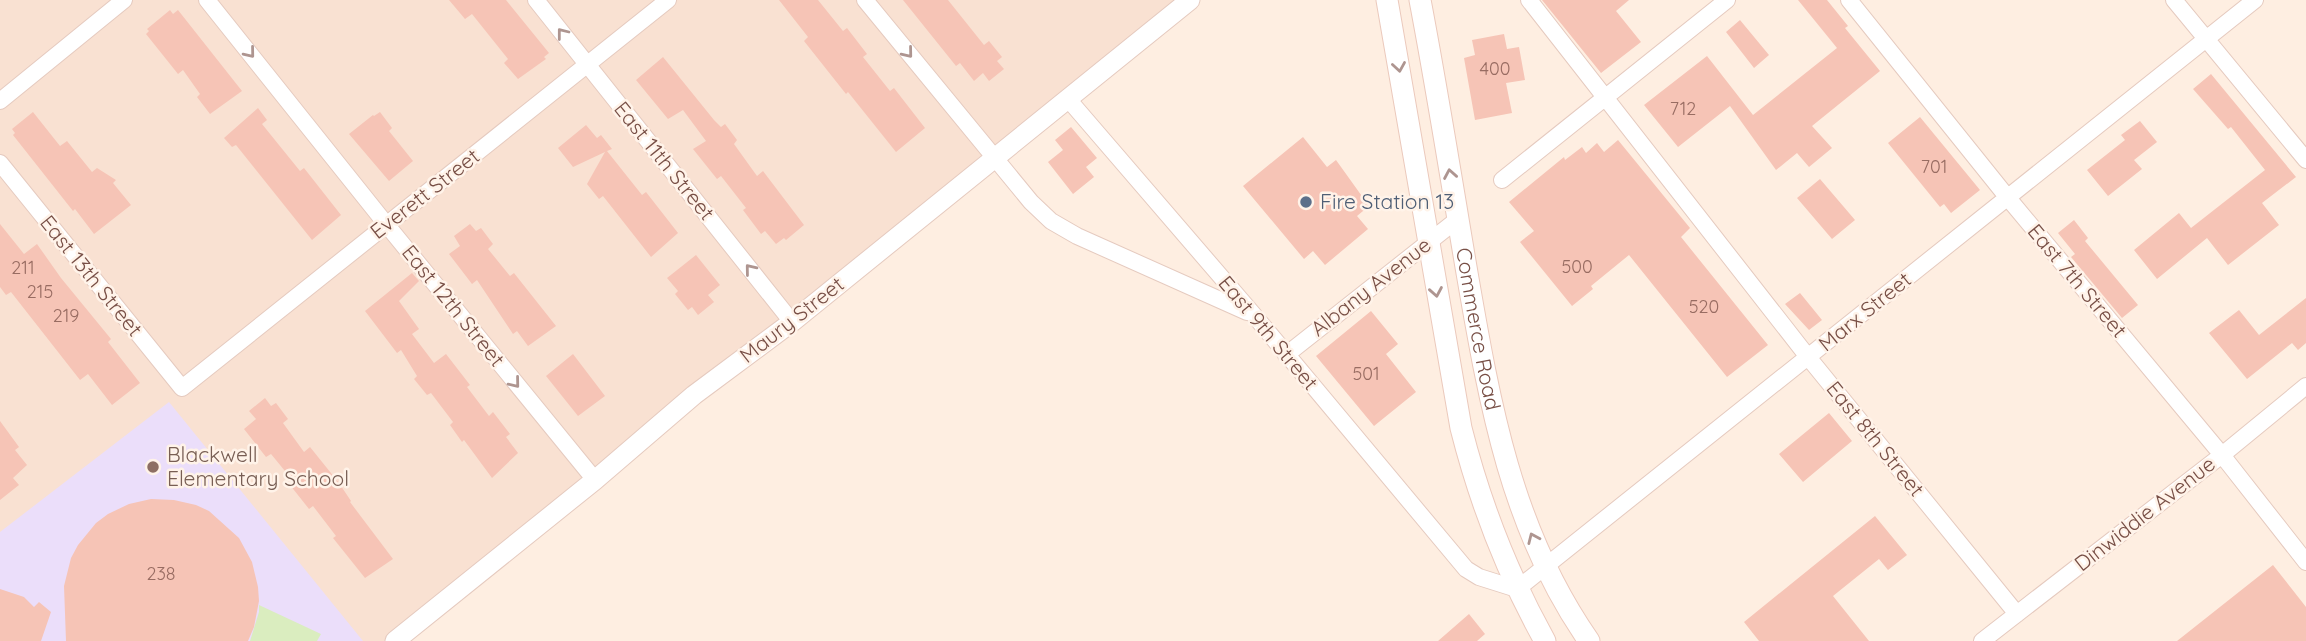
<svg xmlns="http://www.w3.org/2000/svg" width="2306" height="641" viewBox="0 0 2306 641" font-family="Quicksand,sans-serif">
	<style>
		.residential { fill: #f9e1d2 }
		.education { fill: #ebdefa }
		.green { fill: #daedbf }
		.building { fill: #f6c4b6 }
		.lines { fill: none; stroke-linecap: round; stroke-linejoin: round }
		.minor-casing { stroke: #e5cabf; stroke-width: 18 }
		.tertiary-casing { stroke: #e5cabf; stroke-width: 21 }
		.secondary-casing { stroke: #ebc9bc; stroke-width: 23 }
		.minor { stroke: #fff; stroke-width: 16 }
		.tertiary { stroke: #fff; stroke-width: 19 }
		.secondary { stroke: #fff; stroke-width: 21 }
		.oneway { stroke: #ae9590 }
		.service-dot { fill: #5c6f8a; stroke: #fff3e9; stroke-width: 2.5 }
		.education-dot { fill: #8d6e63; stroke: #fff3e9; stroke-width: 2.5 }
		.labels { text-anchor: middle; stroke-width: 5; stroke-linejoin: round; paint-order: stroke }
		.number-label { font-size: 18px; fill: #986c62 }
		.street-label { font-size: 21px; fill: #784f46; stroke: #fff3e9 }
		.service-label { font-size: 21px; fill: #4e5e75; stroke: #fff3e9; text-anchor: start }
		.education-label { font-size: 21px; fill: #785e54; stroke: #fff3e9; text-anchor: start }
	</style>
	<rect width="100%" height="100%" fill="#feeee1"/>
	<path class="residential" d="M0 0H1176L396 641H0Z"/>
	<path class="education" d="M169 402 363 641H0V532Z"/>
	<path class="green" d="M259 605 321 634 317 641H250L259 612Z"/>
	<path class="building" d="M449 0H506L549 53 544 57 546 59 518 79 504 63 508 59 472 14 465 19Z
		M779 0H818L843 31 847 28 867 54 863 57 890 91 894 88 925 128 896 152 848 92 846 94 804 41 808 37Z
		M903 0H948L984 45 989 41 1002 57 997 61 1004 69 989 81 983 73 974 81 960 63 956 66Z
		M1542 0H1629L1616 11 1641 42 1601 73Z
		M1798 0H1827L1848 26 1845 28 1880 71 1812 126 1832 148 1809 167 1797 153 1776 170 1730 106 1678 147 1644 105 1707 56 1753 115 1837 48Z
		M170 10 173 14 178 10 242 91 210 114 197 97 200 94 183 70 178 74 146 34 149 31 147 29Z
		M1740 20 1769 55 1754 68 1726 32Z
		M1504 34 1507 49 1519 47 1525 80 1506 83 1512 113 1475 120 1464 58 1475 55 1472 40Z
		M663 57 714 120 721 127 725 124 737 140 734 144 757 176 763 171 804 225 786 240 784 238 776 244 765 231 761 234 743 210 746 208 721 176 717 179 693 149 706 141 683 110 668 119 636 80Z
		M2211 74 2296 177 2262 203 2279 225 2228 265 2207 238 2157 279 2134 250 2179 213 2191 228 2265 170 2231 127 2228 129 2193 89Z
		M258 108 267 120 262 124 300 171 304 168 341 215 312 240 236 145 232 147 224 138Z
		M33 112 60 146 67 141 92 172 97 168 116 180 113 183 131 205 94 234 75 209 73 211 13 135 15 133 12 129Z
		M380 112 392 128 389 131 413 161 389 181 349 134 373 115 374 116Z
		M1920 117 1980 190 1951 213 1944 204 1940 207 1888 143Z
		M2140 121 2157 142 2134 160 2142 169 2108 196 2087 170 2125 140 2121 135Z
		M586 125 597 138 601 135 612 149 607 151 642 195 646 192 678 233 651 257 603 196 599 199 587 184 605 152 573 167 558 148Z
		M1071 127 1097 158 1086 167 1094 177 1073 194 1048 162 1063 150 1055 140Z
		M1303 137 1327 167 1336 160 1369 206 1357 216 1368 229 1325 265 1313 251 1304 259 1243 186Z
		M1618 140 1690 228 1681 237 1768 345 1727 377 1629 255 1591 286 1593 289 1572 306 1520 242 1534 231 1509 202 1564 157 1565 160 1582 147 1586 153 1597 143 1604 152Z
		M1820 179 1855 220 1832 239 1797 198Z
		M2074 220 2088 238 2085 241 2138 305 2122 318 2071 257 2075 254 2058 233Z
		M0 224 24 254 37 244 61 278 111 339 108 342 140 383 112 405 88 374 80 380 11 292 6 295 0 287Z
		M470 224 476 231 481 228 493 244 488 249 510 276 514 273 556 326 528 346 517 331 513 334 477 280 472 284 449 254 460 246 454 236Z
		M696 255 720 285 708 295 714 302 698 315 692 307 688 310 675 294 678 291 667 278Z
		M412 273 419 281 399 301 419 329 412 334 434 363 446 354 470 385 467 387 489 416 493 412 510 434 506 437 518 453 492 478 464 440 462 442 450 425 453 422 431 393 427 395 414 379 417 376 401 350 397 353 365 311Z
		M1800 293 1822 320 1809 330 1785 304Z
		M2306 298V343L2298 350 2292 343 2247 379 2209 333 2239 310 2259 335Z
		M1371 311 1398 344 1386 354 1416 392 1374 426 1316 356Z
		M573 354 605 396 578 416 546 376Z
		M265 398 271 406 276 403 288 419 283 423 304 452 310 447 339 483 351 501 350 502 393 559 365 578 333 538 336 536 313 506 309 509 290 485 294 482 271 454 266 457 244 429 256 419 249 411Z
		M1829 413 1852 441 1803 482 1779 454Z
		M0 421 19 447 15 450 27 465 13 478 19 485 0 500Z
		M151 499 174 500 196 505 209 511 239 538 252 562 258 587 259 601 254 627 248 641H66L64 586 71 558 78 545 96 523 108 514 129 504Z
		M1875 516 1907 555 1888 570 1879 559 1833 596 1869 641H1759L1744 622Z
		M2273 565 2306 607V641H2177Z
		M0 589 24 597 34 607 39 602 51 612 41 641H0Z
		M1469 614 1485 634 1477 641H1438Z"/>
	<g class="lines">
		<defs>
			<path id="minor" d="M207 0 386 224 595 480
				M536 0 792 322
				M865 0 1031 202 1051 221 1077 236 1247 312
				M1529 0 1808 357 2017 614
				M1849 0 2008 198 2222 455 2306 562
				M2174 0 2306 160
				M1068 99 1253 314 1466 569 1479 577 1517 589 2255 0
				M0 101 124 0
				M0 163 182 388 668 0
				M1502 180 1727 0
				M1286 355 1458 219
				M1982 641 2222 455 2306 386"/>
			<path id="tertiary" d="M395 641 595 480 694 395 792 322 1190 0"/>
			<g id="secondary">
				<path d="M1387 0 1461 428C1480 503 1507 573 1545 641"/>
				<path id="s1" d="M1420 0C1437 89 1451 178 1466 267 1489 400 1510 528 1589 641"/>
			</g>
		</defs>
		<use href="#minor" class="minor-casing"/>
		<use href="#tertiary" class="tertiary-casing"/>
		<use href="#secondary" class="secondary-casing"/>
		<use href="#minor" class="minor"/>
		<use href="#tertiary" class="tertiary"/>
		<use href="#secondary" class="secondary"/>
	</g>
	<defs><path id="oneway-chevron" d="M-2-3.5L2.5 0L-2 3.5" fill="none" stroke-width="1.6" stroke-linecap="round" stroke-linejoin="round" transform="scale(1.75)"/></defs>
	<g class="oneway">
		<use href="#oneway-chevron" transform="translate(562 33) rotate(-128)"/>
		<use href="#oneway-chevron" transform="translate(250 53) rotate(51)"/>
		<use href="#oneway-chevron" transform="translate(908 53) rotate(51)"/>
		<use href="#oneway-chevron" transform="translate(1399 67) rotate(81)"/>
		<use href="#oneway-chevron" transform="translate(1450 174) rotate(-100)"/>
		<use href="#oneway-chevron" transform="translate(750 269) rotate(-129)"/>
		<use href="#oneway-chevron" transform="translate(1436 292) rotate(80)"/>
		<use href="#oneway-chevron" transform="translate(515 383) rotate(51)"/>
		<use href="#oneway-chevron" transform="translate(1533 538) rotate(-114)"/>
	</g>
	<circle class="service-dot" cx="1306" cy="202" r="7"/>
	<circle class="education-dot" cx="153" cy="467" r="7"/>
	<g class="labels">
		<g class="number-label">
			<text x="1495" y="75">400</text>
			<text x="1683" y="115">712</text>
			<text x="1934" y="173">701</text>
			<text x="1577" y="273">500</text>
			<text x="23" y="274">211</text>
			<text x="40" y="298">215</text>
			<text x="1704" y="313">520</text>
			<text x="66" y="322">219</text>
			<text x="1366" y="380">501</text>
			<text x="161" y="580">238</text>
		</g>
		<g class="street-label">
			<text transform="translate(664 161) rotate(51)" y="7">East 11th Street</text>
			<text transform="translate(425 194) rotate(-38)" y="7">Everett Street</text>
			<text transform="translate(91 276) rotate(51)" y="7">East 13th Street</text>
			<text transform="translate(2077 281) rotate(50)" y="7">East 7th Street</text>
			<text transform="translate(1371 287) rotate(-38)" y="7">Albany Avenue</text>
			<text transform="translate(453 306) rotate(51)" y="7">East 12th Street</text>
			<text transform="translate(1865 312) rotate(-39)" y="7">Marx Street</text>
			<text transform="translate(792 320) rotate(-38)" y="7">Maury Street</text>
			<text dy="7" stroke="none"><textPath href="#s1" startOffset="334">Commerce Road</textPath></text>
			<text transform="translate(1268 333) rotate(50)" y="7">East 9th Street</text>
			<text transform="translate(1875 439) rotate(51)" y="7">East 8th Street</text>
			<text transform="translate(2145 514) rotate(-38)" y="7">Dinwiddie Avenue</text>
		</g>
		<g class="service-label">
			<text x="1320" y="209">Fire Station 13</text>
		</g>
		<g class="education-label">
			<text x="167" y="462">Blackwell<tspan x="167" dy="24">Elementary School</tspan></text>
		</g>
	</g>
</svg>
